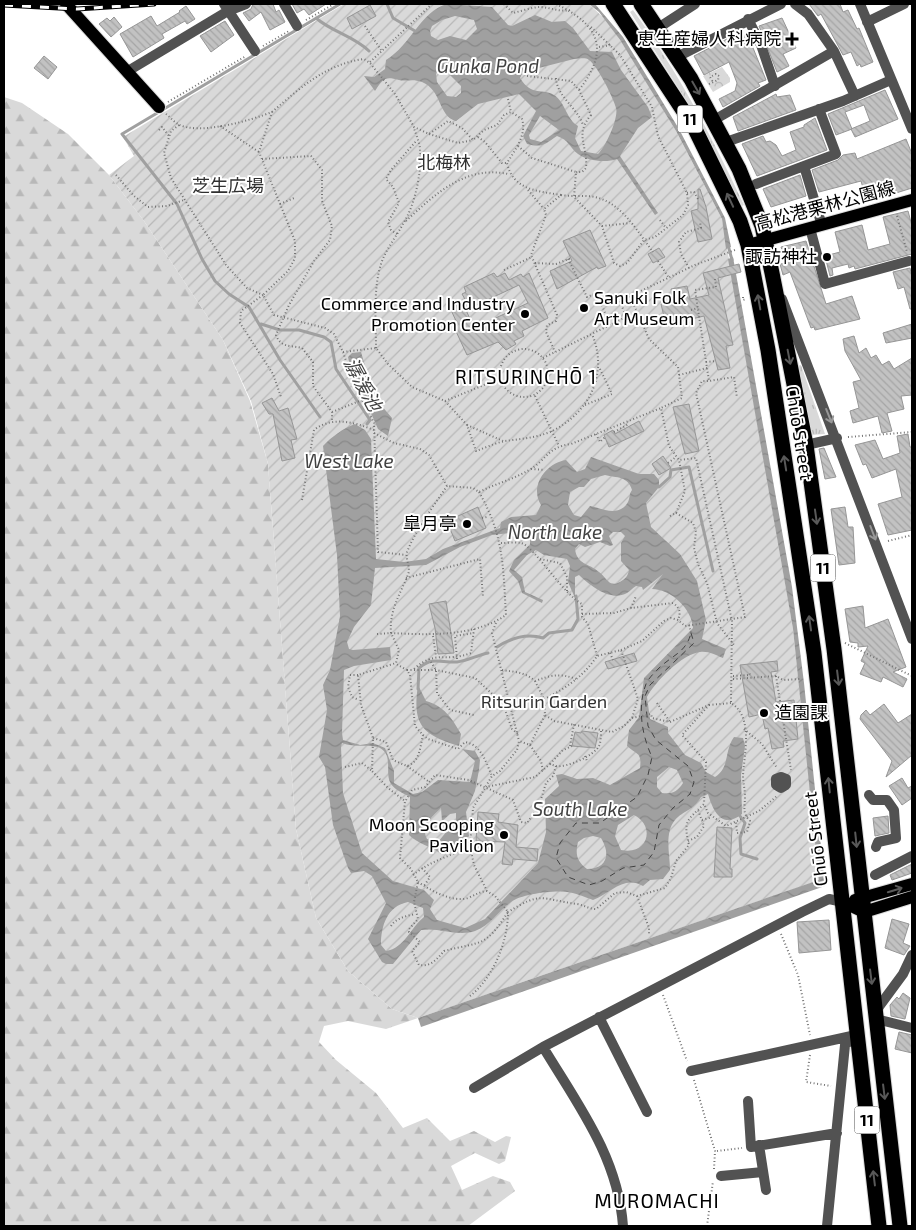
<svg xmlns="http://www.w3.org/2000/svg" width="916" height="1230" viewBox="0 0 916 1230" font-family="'Exo 2','Noto Sans JP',sans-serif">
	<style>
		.grass { fill: url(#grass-tufts) }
		.forest { fill: url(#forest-firs) }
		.park { fill: url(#park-crowns) }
		.garden { fill: url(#garden-furrows) }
		.water { fill: url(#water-waves); fill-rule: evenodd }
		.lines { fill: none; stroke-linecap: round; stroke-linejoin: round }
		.stream { stroke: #a0a0a0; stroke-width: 3 }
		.ferry { stroke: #414141; stroke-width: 1; stroke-dasharray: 6 5; stroke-linecap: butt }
		.building { fill: url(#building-back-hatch); stroke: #969696; fill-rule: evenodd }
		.major-casing { stroke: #dbdbdb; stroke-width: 14 }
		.highway-casing { stroke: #dbdbdb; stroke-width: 17 }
		.path { stroke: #747474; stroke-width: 2; stroke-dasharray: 1 2.5; stroke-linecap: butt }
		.minor { stroke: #525252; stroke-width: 10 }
		.major { stroke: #000; stroke-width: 12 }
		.highway { stroke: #000; stroke-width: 15 }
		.rail-casing { stroke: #000; stroke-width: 5 }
		.rail { stroke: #fff; stroke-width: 3; stroke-dasharray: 9; stroke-linecap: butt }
		.oneway { stroke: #595959 }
		.oneway2 { stroke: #979797 }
		.poi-dot { fill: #000; stroke: #fff; stroke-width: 2 }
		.labels { text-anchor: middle; stroke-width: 4; stroke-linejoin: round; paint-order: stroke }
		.shield { fill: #fff; stroke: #4c4c4c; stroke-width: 1 }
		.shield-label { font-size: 16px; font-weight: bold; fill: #000 }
		.poi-label { font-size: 18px; fill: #000; stroke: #fff; text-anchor: end }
		.park-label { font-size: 18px; fill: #303030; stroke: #fff }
		.street-label { font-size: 18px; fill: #000; stroke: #fff }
		.water-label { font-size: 19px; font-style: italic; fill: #414141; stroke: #fff }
		.neighbourhood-label { font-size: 19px; letter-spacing: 1px; fill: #000; stroke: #fff }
		.quarter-label { font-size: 20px; letter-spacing: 1px; fill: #000; stroke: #fff }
	</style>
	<defs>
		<pattern id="grass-tufts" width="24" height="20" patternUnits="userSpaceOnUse" patternTransform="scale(1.25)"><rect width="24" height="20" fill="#d9d9d9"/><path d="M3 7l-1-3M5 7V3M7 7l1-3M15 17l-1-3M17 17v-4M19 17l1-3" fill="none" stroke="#b8b8b8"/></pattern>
		<pattern id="forest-firs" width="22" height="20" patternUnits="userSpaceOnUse" patternTransform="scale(1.25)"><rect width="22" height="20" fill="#d9d9d9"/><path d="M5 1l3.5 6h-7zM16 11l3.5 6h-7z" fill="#b8b8b8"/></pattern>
		<pattern id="park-crowns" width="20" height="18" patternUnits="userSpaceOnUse" patternTransform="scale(1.25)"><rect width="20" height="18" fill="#d9d9d9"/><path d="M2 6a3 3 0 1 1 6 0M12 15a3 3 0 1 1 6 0" fill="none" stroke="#b8b8b8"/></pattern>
		<pattern id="garden-furrows" width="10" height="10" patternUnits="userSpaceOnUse" patternTransform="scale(1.25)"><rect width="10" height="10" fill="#d9d9d9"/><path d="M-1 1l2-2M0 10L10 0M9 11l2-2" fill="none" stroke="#b8b8b8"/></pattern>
		<pattern id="water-waves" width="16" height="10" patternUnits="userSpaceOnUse" patternTransform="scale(1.25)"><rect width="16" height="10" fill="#a0a0a0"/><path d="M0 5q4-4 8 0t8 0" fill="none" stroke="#888"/></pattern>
		<pattern id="building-back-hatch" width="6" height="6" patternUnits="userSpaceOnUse" patternTransform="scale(1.25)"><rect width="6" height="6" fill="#c2c2c2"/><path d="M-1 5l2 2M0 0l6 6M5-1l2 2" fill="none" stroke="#a5a5a5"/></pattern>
	</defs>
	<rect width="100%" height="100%" fill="#fff"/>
	<path class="grass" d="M633 10C678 71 712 137 744 205L742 206 686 100 630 12Z
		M801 365 825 434 811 435 797 366Z"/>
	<path class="forest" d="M4 97 22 103 68 134 109 175 144 221 223 340 250 401 268 464 296 829 316 918 348 971 392 1009 418 1018 386 1029 348 1021 324 1026 319 1042 336 1060 376 1093 403 1128 427 1118 450 1141 474 1131 495 1142 506 1136 511 1137 505 1161 499 1164 475 1153 451 1166 462 1190 493 1176 510 1182 515 1191 468 1226H4Z"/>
	<path class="park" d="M722 67 730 78V82L713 92 703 76Z"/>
	<path class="garden" d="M344 4H589L607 21 636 64 676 131 722 219 793 629 820 880 418 1018 392 1009 348 971 316 918 296 829 268 464 251 401 223 340 144 221 109 175 134 156 123 137Z"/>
	<path class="water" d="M447 4 492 7 508 25 512 26 535 15 552 22 565 21 573 28 590 51 612 52 621 70 648 107 652 117 638 128 620 156 658 213 655 215 617 159C606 163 587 161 578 154 569 147 569 140 557 136 545 144 543 148 527 144L523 136 536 111 519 94 478 104 456 121C438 116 442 90 422 82 412 78 406 82 399 80 385 76 383 78 375 91L364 76 374 77 385 69 386 60C411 45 420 12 447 4ZM455 16 474 20 477 29 466 40 450 36 438 40 431 36 430 31 432 26 442 20ZM574 59C579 59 585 57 589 60 597 65 614 99 616 108 619 118 605 148 598 154L581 151 575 138 578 126C566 119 566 103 554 95 543 88 532 97 520 78L523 72ZM439 70 447 72 461 86V93L456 97 447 96 437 82 436 74ZM540 116 559 130 541 142 530 139 529 135Z
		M589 4H595L623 37 679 129 725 218 731 247 726 249 722 219 676 131 620 40 599 12Z
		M733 257 792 587 804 683 825 886 421 1027 418 1018 819 880 793 629 728 259Z
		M361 352 374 397 392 418 388 436 378 429 350 366 348 357 352 353Z
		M355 424 365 430 371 439 376 559 404 562 426 559 443 549 500 528 501 522 511 517 536 515 541 505C529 486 546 463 566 460L577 472 585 469 591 457 639 474H654L659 480V487L646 503 651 527 680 554 697 581 706 620 702 639 726 649 723 658C715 655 709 651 700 652 682 654 655 682 647 697L650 719 668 727V733L685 755 701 763 706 772 715 777C730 768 724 751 734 737L743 738 745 746 741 775 742 814C722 830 713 811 708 794L701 797C693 811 684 810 675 820 664 833 670 855 670 870L663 879 650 880 643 886C624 875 611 893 593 900 585 897 576 893 567 892 554 890 521 894 511 902 497 912 491 925 475 931 457 937 439 927 421 930L393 964H386L382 962 368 939 386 903 372 876 364 871 351 873 348 868 333 825 325 767 319 757 327 710 323 685 330 670 340 616 337 555 323 446C331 437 344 428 355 424ZM605 475C617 478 628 476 632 490 629 494 630 498 628 502 619 518 601 508 590 506L581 517 574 515 568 505 570 492 579 487H584L591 479ZM520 532 530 539V545L514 560 509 571 518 581 522 593 542 603 543 600 525 592 522 577 514 570 527 555 536 550 544 555 567 559 570 566 568 582 575 598V577L579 575C591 586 610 602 627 593 631 591 632 588 636 586L642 587 643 590 663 574 652 589C671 589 692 609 693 628L644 678 639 717 629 730 627 746C637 755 642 752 640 768L610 785 593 778 577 779 562 774 556 775 559 786 545 799 546 832 538 863 485 919 465 928 437 920 430 909 434 900 424 890 393 881 362 853 343 793 341 747 342 743C354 748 374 744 380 748 394 756 384 773 391 784 395 790 403 793 410 797L409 835C416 843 433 847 441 854L464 843 469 836 466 812 475 791 479 770 480 760 475 751 462 749 475 761 470 782 438 780 422 792 413 794 394 783V771L385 748 373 743 360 745 343 740 342 733 344 670 354 666 391 660 390 647 353 650 349 649 347 642 354 627 371 605 375 568 426 565 460 547 492 535ZM613 532H621L625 536 621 543V561L629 570C628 576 625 579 620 582 609 588 607 578 599 572 589 563 577 565 575 549L579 544 585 547 600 542 610 546 613 545 609 536ZM669 767 677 770 683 783C677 792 673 794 662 793L657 787V777ZM441 808 442 821 450 814 456 813V827L447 831 438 842 427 839C420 826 433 816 441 808ZM634 815C656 826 648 856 621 850L615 836 618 825ZM593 836 601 838C611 854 607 869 587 869 577 861 575 855 578 842L584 838ZM408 902 423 908 424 917C410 928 405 948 386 951L381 945C381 926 387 906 408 902Z
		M418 685 426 701C444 706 452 718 461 734L459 746C422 735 412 725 418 685Z"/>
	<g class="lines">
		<path class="stream" d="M387 4 393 18 415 31
			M316 18C332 32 354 36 369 51
			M728 245 732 260
			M261 324 280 330H299L324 337 331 342 336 369 370 420 367 424
			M320 417 280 360 249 307 229 294 215 281 202 259 177 204 122 134 340 4
			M659 487 670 477 671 470 689 467 713 571
			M497 647C511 638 527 633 543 638L549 633 572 630 578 619 576 596
			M418 689 419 668C433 656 441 663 457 662 467 661 478 655 488 653
			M740 816 745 823 740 838 741 854 757 859"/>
		<path class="ferry" d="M691 633 694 643 650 685 645 696 648 726 656 740 688 766 694 782 690 794 673 808 659 825 654 852 644 865 623 868 602 881 589 885 568 877 556 858 560 843 576 823H600L637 797 648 775 652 757C642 736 637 707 646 684 648 679 654 673 658 669 672 655 686 653 691 633Z"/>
	</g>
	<path class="building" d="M253 4H273L276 12 279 10 285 22 270 30 261 12 249 21 243 13 251 9Z
		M292 4H326L309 15 304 9 297 13Z
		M809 4H840L843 12 848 10 857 29 859 28 873 62 861 67 860 64 857 66 851 52 843 55 821 14 818 16Z
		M370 5 376 16 352 29 347 18Z
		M186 6 195 19 187 24 185 21 162 34 164 38 133 57 120 34 151 16 157 26 180 12 179 11Z
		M114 17 122 27 111 37 99 24 107 18 110 21Z
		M782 18 796 48 783 54 789 66 777 72 759 26Z
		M225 21 234 35 211 52 200 36Z
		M747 33 766 80 758 83 760 86 723 107 719 99 735 91 737 83 729 62 704 75 694 56 727 39 729 43Z
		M44 56 57 67 48 79 34 68Z
		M885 90 898 119 855 137 851 129 870 121 864 105 845 112 852 129 836 135 828 114Z
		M776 94 777 97 790 95 796 110 738 131 733 117Z
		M815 118 827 150 757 176 742 144 763 136 766 142 770 141 776 145 782 156 796 150 790 132 804 127V125Z
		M906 139 912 154V188L867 202 861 181 819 192 812 170 838 160 843 155 855 153 857 159Z
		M800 175 806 196 771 207 763 189Z
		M698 189H700L706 207 712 239 698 242 691 211 698 209Z
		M908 211 912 226V254L855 269 854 266 849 268 848 264 832 268 833 275 830 276 825 256 840 252 835 232 862 225 868 250 890 244 883 217Z
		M590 230 606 266 598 269 597 267 557 289 550 271 572 261 563 241Z
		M806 241 826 304 852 296 860 319 815 330 814 327 811 328 790 272 783 275 780 264 787 263 781 247Z
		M659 248 665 257 653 263 648 254Z
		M739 264 741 272 718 278 733 345 726 346 730 368 718 370 704 316 666 325 661 304 673 302 671 289 687 286 690 299 709 295 703 273Z
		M910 268 912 277V309H910L904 287 898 289 893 272Z
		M494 273 497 277 505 273 509 280 521 274 523 277 529 273 548 318 522 331 524 336 514 341 516 344 506 350 498 342 467 355 454 327 458 325 450 308 466 301 462 294 466 292 464 287ZM519 285 528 303 474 328 466 310Z
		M912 324V338L886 343 883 333Z
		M854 336 859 353 866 348 871 358 876 355 882 365 889 361 894 369 912 358V395L901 396 904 409 887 413 892 431 882 433 878 416 853 423 850 411 859 408 853 382 861 380 845 351 843 339Z
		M272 398 279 411 288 408 297 439 291 440 295 458 282 461 273 414H269L262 403Z
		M689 404 699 451 685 454 673 407Z
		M639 421 644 431 609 447 604 435 613 430 615 434Z
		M908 434 910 447H912V530L888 535 878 504 902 497 896 469 872 478 866 464 863 465 855 445 875 440 883 459 900 453 897 436Z
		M824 448 836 477 825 479 819 449Z
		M663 456 671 468 659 475 652 464Z
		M478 507 486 528 455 541 447 521Z
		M845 507 848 527H853L855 563 839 565 831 509Z
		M446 601 454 653 438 654 435 628 429 604Z
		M863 606 865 628 888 619 906 667 893 672 907 679 903 687 883 677 881 682 860 674 865 663 861 661 868 646 858 647V643L850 642 845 609Z
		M634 653 637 661 608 669 605 662Z
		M777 661 778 671 771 672 776 702 794 700 798 739 783 741 784 747 772 749 768 728 765 729 762 714 749 717 740 665Z
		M884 704 898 723 912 714V755L886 777 892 761 860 719 861 715 866 710 870 715Z
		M582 731 598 733 595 748 572 746 575 732 581 733Z
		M902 778 908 788 912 786V798L902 805 889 786Z
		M478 812 499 814 498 822 518 825 516 847 538 849 537 861 513 859 512 865 502 864 505 842 476 841Z
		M888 816 889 833 875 836 873 818Z
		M717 827 732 828 730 869H732V877H714Z
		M912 864V873L892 880 890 875Z
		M892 919 909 924 903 943 910 946 904 955 885 948Z
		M829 920 831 950 799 953 797 922Z
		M903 993 910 998 905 1019 891 1016 890 1005 897 997 899 999Z
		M899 1032 912 1035V1053L895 1049Z"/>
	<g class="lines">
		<defs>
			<path id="major" d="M66 4 159 107
				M748 245 912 200
				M855 900 912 884
				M843 902 864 912 912 897"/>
			<path id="highway" d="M613 4 694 127 740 221 748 245 768 350 814 653 879 1226
				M641 4 691 79 739 169 762 226 772 273 806 445 834 649 900 1226"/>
		</defs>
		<use href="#major" class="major-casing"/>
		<use href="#highway" class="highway-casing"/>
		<path class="path" d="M504 4 513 13C522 11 532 7 541 7 552 8 559 12 570 10
			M556 4C600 25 610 50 579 90
			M306 20 334 4
			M365 26 381 50
			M263 46 289 31
			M599 47 611 45
			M370 62 432 4
			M527 76 571 81 579 90 591 115C574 135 588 145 586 168L582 172H576
			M556 78C557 97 577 107 583 125
			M709 84 718 80 719 76 716 74 710 77 713 82
			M508 99 511 112
			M168 102 246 56
			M272 112C300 88 326 64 364 59L370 63 395 94 414 127 429 134 448 121 462 128 473 140 484 130 497 125 504 115 511 112 522 119C527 135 515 150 507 163 513 190 537 191 561 195L544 209 546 215 531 255 557 315 556 321 547 325 546 332 555 352
			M166 114C170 117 174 122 178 124 198 136 252 120 272 112L259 152 295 241V258L288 271 263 295 274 315 325 328 334 334 343 352 352 379 374 423 378 552 406 555
			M179 125 171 131 164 153 171 178 226 265 247 288 263 295
			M220 126 259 152
			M159 130 162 127 169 136
			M429 134 458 143 473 140
			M478 137 485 142 502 163H506
			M518 146 532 158 576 172 574 197 602 226 614 263 620 266 627 263 644 240 655 237 683 215 688 205 687 193 658 136 652 107 620 55 590 26
			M262 159 311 156 322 170V201L332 226 330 240 314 261 289 305 276 335C281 348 290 345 302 348L313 362V386L332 412V421
			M116 175 134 196 148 207 167 206 184 200
			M528 190 544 209
			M687 193 694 192 698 199
			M561 195C572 197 584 195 595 197 622 203 637 231 653 252
			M280 204 294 198
			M897 216 907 252
			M660 220 666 228
			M406 221C435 194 466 165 508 174
			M602 226 630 223
			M397 234 391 230 388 222 399 203 393 187 386 179 391 170 417 140
			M568 259 587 297 597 293 610 325
			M658 261 669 278
			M535 263 556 264 571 258
			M689 268 681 254 679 242 686 232 701 228 700 222
			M504 270 532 257
			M715 279 716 287 695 290 709 381 734 377 737 398
			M263 295 241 311 240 323 273 374 281 397
			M630 296 649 339 678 367 682 398 661 408
			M743 297V300L746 299
			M691 310 698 308
			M376 348C376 322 373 289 381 264 386 249 396 237 403 224 415 205 422 172 420 150 420 143 416 135 414 128
			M500 373a24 24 0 1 1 48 0a24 24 0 1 1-48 0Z
			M343 352 376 348 388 364 412 387 445 401 467 425 476 451C485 448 495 443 505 441 520 439 535 438 550 432 589 414 609 374 592 334
			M543 358 626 317 620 301 695 265 735 250
			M706 362 716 361
			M679 375 707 368
			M535 396 559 446
			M445 401 501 378
			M585 405 612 394 599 367
			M332 412 362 400
			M467 425 503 441
			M614 432 629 424
			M374 433 394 443 420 449 429 455 447 486 473 488 479 492C495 484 514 479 529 470 547 460 547 447 571 444L661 408 669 446 679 460 696 458 732 621 731 703C754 717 744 754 743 776 743 783 745 789 745 796 745 807 742 813 750 821L747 832 737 833 736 822
			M596 434 600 442 605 437
			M848 437 912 432
			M668 463 676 457
			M531 469 545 470
			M479 492C504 536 503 566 506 615 474 637 428 635 391 633L399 650 396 663 358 675 361 705 373 738 372 771 388 788 405 801 400 858 411 869 418 882 414 902 418 919 409 929V932L420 942 412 951 419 965C431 967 437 959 444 951 482 941 485 948 508 912L495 896 487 891 474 865 470 846 473 808 492 776 500 771 517 750 519 741 530 745 545 715 544 699C565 689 584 676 597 656L621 650 638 699 632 718 624 726 612 732 554 721 545 715
			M302 500 314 430C332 416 354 422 374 430
			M676 513 693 523 696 532 694 548 698 564 707 583 717 623 734 645
			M670 516 676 513 685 491 679 460
			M482 518 487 517
			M888 541 912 535
			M501 543C507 543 515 542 521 543 534 546 562 593 582 604V617L588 624 597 656
			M540 559 560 563 567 577V593
			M406 578 480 559 483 597
			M631 608 636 596
			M582 614 614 613 631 608 673 603C680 608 681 612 678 620
			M496 623 492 633 519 741
			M689 625 691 633
			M377 634 391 633C389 611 400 594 408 575 411 567 405 559 407 552 416 529 433 507 447 486
			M433 636 436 656
			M845 643 912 676
			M621 650 642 641 664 621 671 618 678 620 685 626 745 617 696 393 702 381H709
			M610 653 613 660
			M429 659 436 670 437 693 450 710 474 715
			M457 659 455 636 474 633
			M414 669C436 649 446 663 471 653L474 629
			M407 670H436L475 678 503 704 512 729 518 734
			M502 670C515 672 525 672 535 681 551 675 560 673 576 679
			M358 675H350L348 687 352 697 359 700
			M733 676 750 675 749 672
			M776 676 791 770
			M733 679 776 676 783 680 800 679
			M535 681 544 699
			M657 703 670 722
			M709 705 731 703
			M632 718 651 714 652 718 670 722 709 705 682 735 706 762 704 803
			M744 729 762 744 777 768
			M423 735 428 739 458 749 465 742C482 745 486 763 492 776
			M373 738 386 742 393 760 407 766C420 762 420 747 423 735L415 726 410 675 407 670 396 664
			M530 745 541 761 543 771
			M570 746 574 724
			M585 756 587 761
			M550 764 563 750 572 746
			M407 766 428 781
			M556 766C566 768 594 756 599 746 601 742 601 734 601 729
			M345 767 362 763 372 771
			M406 800 412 790 425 787 435 775 469 780 513 800 521 822 527 823 539 806 546 783 553 776 556 766 550 764 535 777 486 787
			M702 820 712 817
			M688 841 697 837 704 826 698 810
			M422 868 430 877 424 886
			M413 875C430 861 451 856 470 846
			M418 882C430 890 453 903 468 898 475 895 479 892 487 891
			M637 896 649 928V935
			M391 926C396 918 406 916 415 914
			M781 934 798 975 810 1035
			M663 995 687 1061
			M470 996C493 978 508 942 508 912 542 891 540 899 577 904 584 905 589 909 596 909L615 893 626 892 637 896 665 888 671 878 676 861 689 845C683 820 687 821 704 804L708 813 726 826 759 811 777 796
			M810 1055 806 1082 831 1086
			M694 1080 715 1151 714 1169
			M717 1151 742 1148
			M707 1226 713 1181"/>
		<path class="minor" d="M224 4 255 51
			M284 4 297 26
			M860 4 912 129
			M748 19 761 45 775 86
			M867 22 904 4
			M658 28 695 4
			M834 51 855 96
			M677 57 781 4
			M128 71 228 11 246 4
			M714 120 834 51 808 14 795 4
			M726 142 843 101 891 80
			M804 166 820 219
			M756 184 836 154 819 109
			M810 228 825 284 909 261
			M782 299 912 639
			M806 445 837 438
			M781 777 786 779V785L781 788 776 785V779Z
			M869 795 873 800H887L894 810 896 838 878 842 876 847
			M875 875 912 856
			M875 1012 903 974 912 955
			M599 1017 647 1112
			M876 1019 912 1028
			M543 1047C578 1105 618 1157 623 1226
			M691 1071 856 1035
			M474 1088 543 1047 802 912 829 899 843 902
			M748 1101 751 1147 837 1133
			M759 1145 766 1190
			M721 1176 763 1172
			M827 1226 845 1045 857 1034"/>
		<use href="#major" class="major"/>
		<use href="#highway" class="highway"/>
		<defs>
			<path id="rail" d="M4 5 77 9 154 4"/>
		</defs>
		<use href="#rail" class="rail-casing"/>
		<use href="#rail" class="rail"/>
	</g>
	<defs><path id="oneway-shaft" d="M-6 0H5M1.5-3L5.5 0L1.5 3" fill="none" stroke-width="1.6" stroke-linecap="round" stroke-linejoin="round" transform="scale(1.25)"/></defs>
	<g class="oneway">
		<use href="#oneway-shaft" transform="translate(696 88) rotate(60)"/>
		<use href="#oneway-shaft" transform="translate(730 200) rotate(-115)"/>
		<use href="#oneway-shaft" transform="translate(759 302) rotate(-100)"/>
		<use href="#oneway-shaft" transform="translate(789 357) rotate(79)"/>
		<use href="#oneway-shaft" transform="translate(785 463) rotate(-99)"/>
		<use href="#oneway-shaft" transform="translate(816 517) rotate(82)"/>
		<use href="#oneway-shaft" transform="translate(810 623) rotate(-98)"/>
		<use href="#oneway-shaft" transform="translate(838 678) rotate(83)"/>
		<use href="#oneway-shaft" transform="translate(829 785) rotate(-96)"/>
		<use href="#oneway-shaft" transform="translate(856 840) rotate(84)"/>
		<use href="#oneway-shaft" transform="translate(895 890) rotate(-17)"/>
		<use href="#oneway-shaft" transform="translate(871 977) rotate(83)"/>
		<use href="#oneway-shaft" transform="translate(884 1092) rotate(83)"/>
		<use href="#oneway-shaft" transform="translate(874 1178) rotate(-97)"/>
	</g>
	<g class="oneway2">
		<use href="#oneway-shaft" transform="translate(829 416) rotate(68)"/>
		<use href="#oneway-shaft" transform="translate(873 533) rotate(69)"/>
	</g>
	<g class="poi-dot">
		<path d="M789.5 31.5h5v5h5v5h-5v5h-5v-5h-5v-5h5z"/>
		<circle cx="827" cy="257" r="5"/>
		<circle cx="584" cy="308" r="5"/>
		<circle cx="525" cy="314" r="5"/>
		<circle cx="467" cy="524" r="5"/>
		<circle cx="764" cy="713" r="5"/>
		<circle cx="504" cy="835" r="5"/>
	</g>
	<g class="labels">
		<g class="shield">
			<rect x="677.5" y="105.5" width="25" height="27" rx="4"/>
			<rect x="810.5" y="554.5" width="25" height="27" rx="4"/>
			<rect x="854.5" y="1106.5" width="25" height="27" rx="4"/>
		</g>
		<g class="shield-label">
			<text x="690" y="125">11</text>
			<text x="823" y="574">11</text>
			<text x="867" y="1126">11</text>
		</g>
		<g class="poi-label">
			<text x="781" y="45">恵生産婦人科病院</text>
			<text x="817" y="263">諏訪神社</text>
			<text x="594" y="304" text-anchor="start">Sanuki Folk<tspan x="594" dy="21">Art Museum</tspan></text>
			<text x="515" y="310">Commerce and Industry<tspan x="515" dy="21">Promotion Center</tspan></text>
			<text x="457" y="530">皐月亭</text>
			<text x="774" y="719" text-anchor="start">造園課</text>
			<text x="494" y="831">Moon Scooping<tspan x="494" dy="21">Pavilion</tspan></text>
		</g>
		<g class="park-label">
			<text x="444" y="169">北梅林</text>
			<text x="228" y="192">芝生広場</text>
			<text x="544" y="708">Ritsurin Garden</text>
		</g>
		<g class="street-label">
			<text transform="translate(825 206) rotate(-15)" y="6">高松港栗林公園線</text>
			<text transform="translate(799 433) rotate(81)" y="6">Chūō Street</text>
			<text transform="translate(816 839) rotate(-97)" y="6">Chūō Street</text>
		</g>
		<g class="water-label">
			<text x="488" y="73">Gunka Pond</text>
			<text transform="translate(363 384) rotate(62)" y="7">潺湲池</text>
			<text x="349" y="468">West Lake</text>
			<text x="555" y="539">North Lake</text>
			<text x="580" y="816">South Lake</text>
		</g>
		<g class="neighbourhood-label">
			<text x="526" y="384">RITSURINCHŌ 1</text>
		</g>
		<g class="quarter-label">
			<text x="657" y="1208">MUROMACHI</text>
		</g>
	</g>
	<rect width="916" height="1230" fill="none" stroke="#000000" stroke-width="10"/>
</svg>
